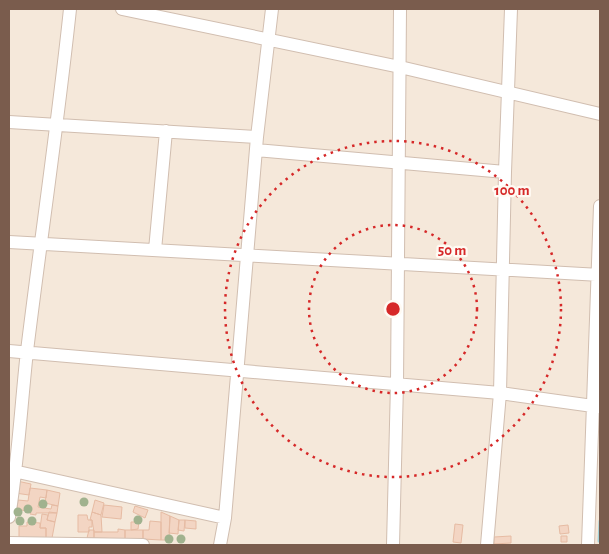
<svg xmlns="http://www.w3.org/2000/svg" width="609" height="554" viewBox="0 0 609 554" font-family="'Alegreya Sans',sans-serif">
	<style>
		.residential { fill: #f5e8da }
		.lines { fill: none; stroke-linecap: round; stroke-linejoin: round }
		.stream { stroke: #a5d3da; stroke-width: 3 }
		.building { fill: #f3d5c3; stroke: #e6bba3 }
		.street-casing { stroke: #d1beb0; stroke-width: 14 }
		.street { stroke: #fff; stroke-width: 12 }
		.tree { fill: #a0b28e }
		.ring { fill: none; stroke: #d62828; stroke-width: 2.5; stroke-dasharray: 2.5 5 }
		.centre { fill: #d62828; stroke: #fffaf3; stroke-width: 2.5 }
		.ring-label { font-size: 15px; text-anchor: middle; font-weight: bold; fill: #d62828; stroke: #fffaf3; stroke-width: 4.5; stroke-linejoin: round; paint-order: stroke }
	</style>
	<rect width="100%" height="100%" fill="#fdf6ec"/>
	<path class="residential" d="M9 9H600V545H9Z"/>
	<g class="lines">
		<path class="stream" d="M599 541 600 521"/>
	</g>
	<path class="building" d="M17 481 31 484 29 495 15 493Z
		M30 488 47 490 46 498 40 497 38 507 51 509 52 505 58 506 57 513H36V515L30 514 31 512 17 509 18 500 28 501Z
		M47 490 60 493 58 506 45 503Z
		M95 500 104 503 101 515 92 512Z
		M104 505 122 507 121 519 102 517Z
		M135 506 148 510 145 518 133 512Z
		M49 512 57 513 55 522 47 520Z
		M92 512 101 515 102 532H94L92 520H90Z
		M161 512 170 516 169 540H161Z
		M42 514 48 515 47 520 55 522 52 538H46V528H40Z
		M78 515H87L88 520H92V527H89V532H78Z
		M170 516 179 520 178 534 169 533Z
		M179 520H185L184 531 178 530Z
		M185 520 196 521V529L185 528Z
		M150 521 161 522V540L143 539V530H149Z
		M27 522 40 523V528H46V538L19 539V526H27Z
		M131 522H139L138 529 131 530Z
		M455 524 463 525 461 543 453 542Z
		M568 525 569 533 560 534 559 526Z
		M118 529 125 530V539L94 538V532H118Z
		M89 530H94V538H87Z
		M125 530H143V539H125Z
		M511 536V543L494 544V537Z
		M561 536H567V542H561Z"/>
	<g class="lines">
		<defs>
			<path id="street" d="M122 9 400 67 600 114
				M9 122 257 137
				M256 150 505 172
				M9 242 600 275
				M155 250 166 131
				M9 351 500 393 600 407
				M9 470 225 518
				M9 517C18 462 21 406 27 351 41 237 58 123 70 9
				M9 543 143 545
				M220 545 225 518 257 137 272 9
				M393 545 397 384 400 9
				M487 545 500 393 505 172 511 9
				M588 545 600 206"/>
		</defs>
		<use href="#street" class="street-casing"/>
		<use href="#street" class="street"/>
	</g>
	<g class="tree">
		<circle cx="84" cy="502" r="4.5"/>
		<circle cx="43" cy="504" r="4.5"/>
		<circle cx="28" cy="509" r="4.5"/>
		<circle cx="18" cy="512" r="4.5"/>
		<circle cx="138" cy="520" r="4.5"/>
		<circle cx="20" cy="521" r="4.5"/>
		<circle cx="32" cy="521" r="4.5"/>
		<circle cx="169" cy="539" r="4.5"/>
		<circle cx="181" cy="539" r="4.5"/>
	</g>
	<g class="ring">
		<circle cx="393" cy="309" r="84"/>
		<circle cx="393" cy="309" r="168"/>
	</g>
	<circle cx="393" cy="309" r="8" class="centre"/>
	<g class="ring-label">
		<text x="512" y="195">100 m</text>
		<text x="452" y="255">50 m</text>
	</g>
	<rect width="609" height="554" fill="none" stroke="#7a5c4d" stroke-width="20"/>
</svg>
